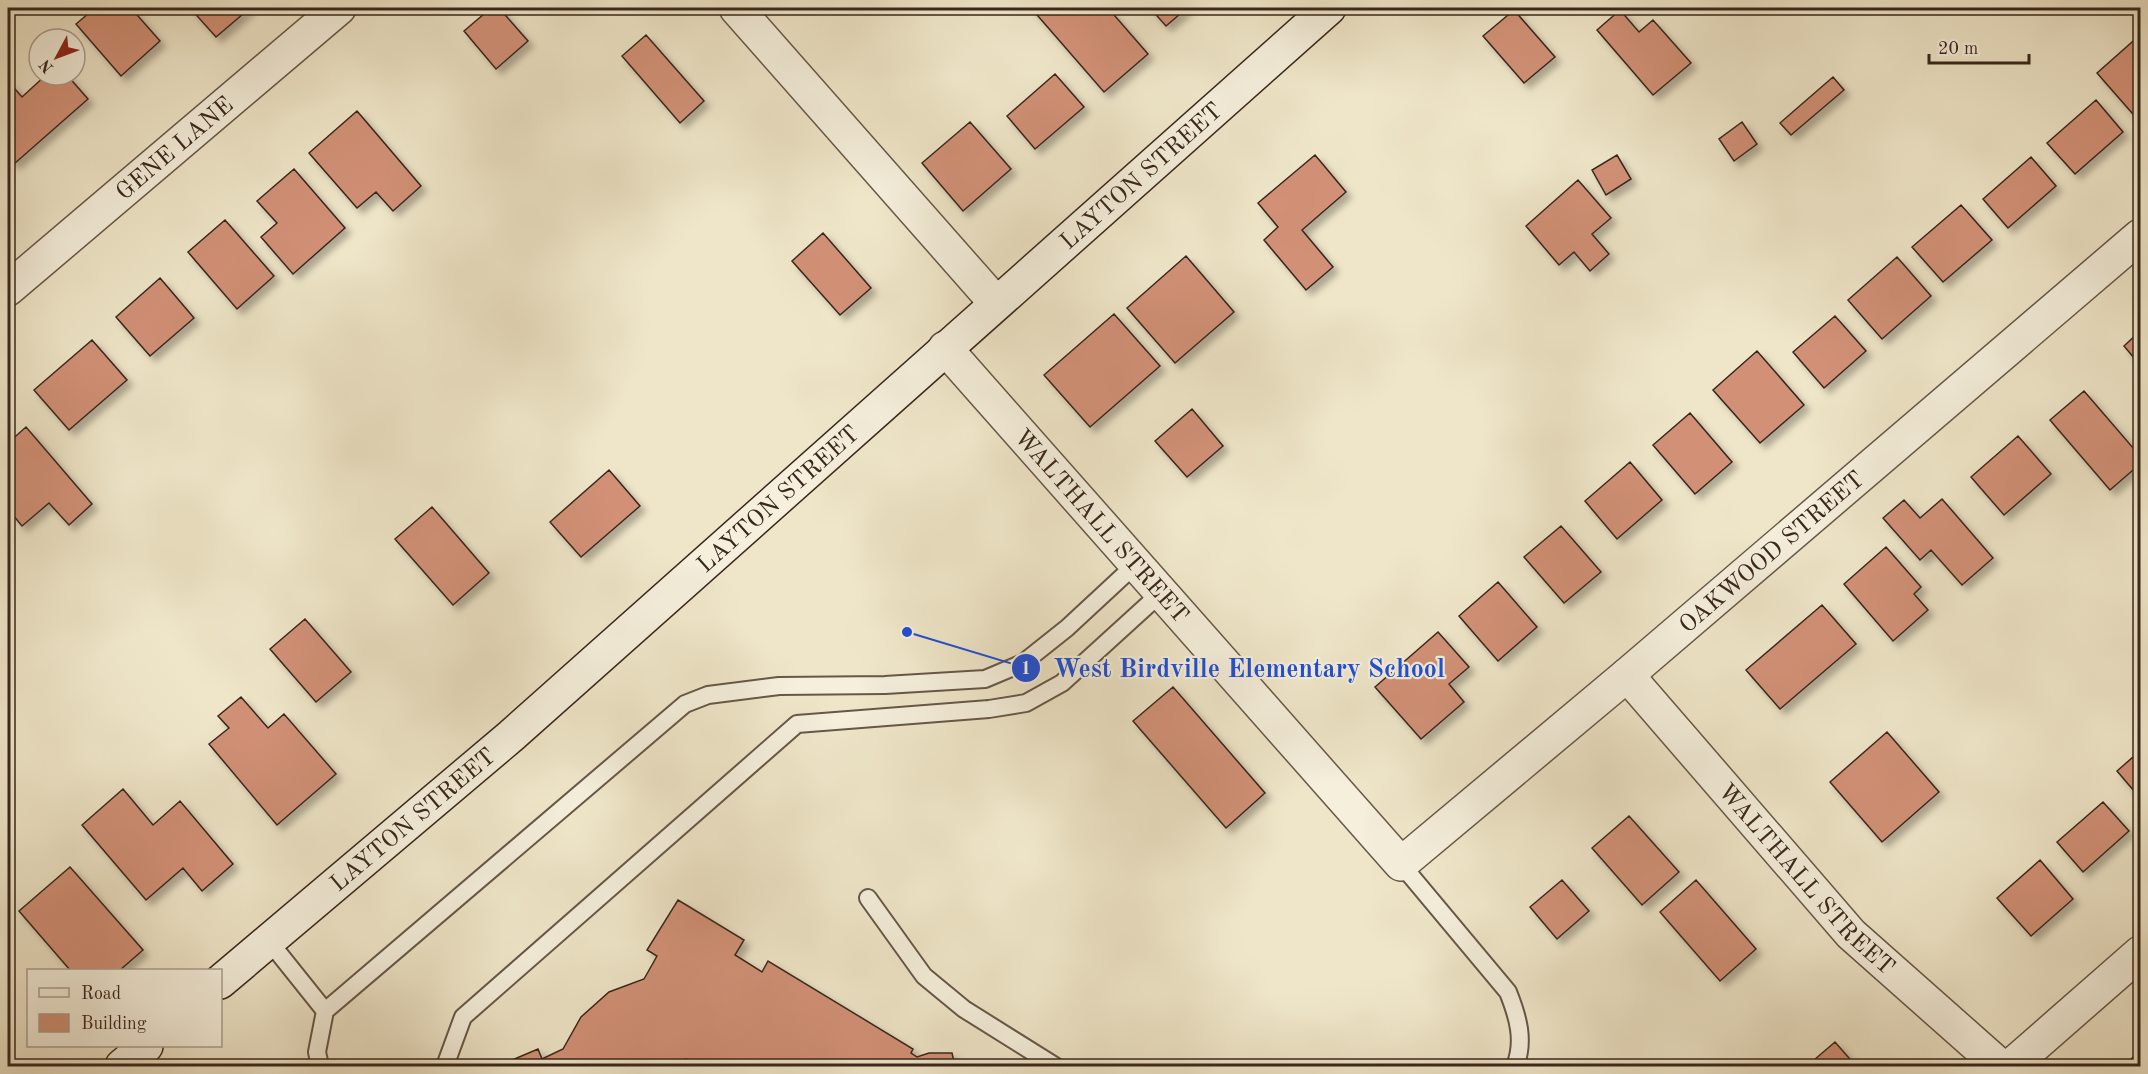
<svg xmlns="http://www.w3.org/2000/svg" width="2148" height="1074" viewBox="0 0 2148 1074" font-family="'Old Standard TT',serif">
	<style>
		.building { fill: #d29177; stroke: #39271d; stroke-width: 1.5; filter: url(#shadow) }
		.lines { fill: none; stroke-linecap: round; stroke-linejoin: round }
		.lane-casing { stroke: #665748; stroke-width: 20 }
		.street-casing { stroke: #665748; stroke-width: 36 }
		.secondary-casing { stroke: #39271d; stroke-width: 36 }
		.lane { stroke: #f5efdc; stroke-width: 16 }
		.street { stroke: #f5efdc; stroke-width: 33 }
		.secondary { stroke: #f5efdc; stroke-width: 33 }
		.labels { text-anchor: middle; stroke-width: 4.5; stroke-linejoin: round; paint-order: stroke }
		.street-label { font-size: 24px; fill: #39271d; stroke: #f5efdc }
		.leader { fill: none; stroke: #1d4ed8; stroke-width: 2 }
		.callout-dot { fill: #1d4ed8; stroke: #f5efdc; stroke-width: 2 }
		.mark-label { font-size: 18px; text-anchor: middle; font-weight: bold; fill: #fff }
		.callout-label { font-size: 26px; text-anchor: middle; font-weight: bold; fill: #1d4ed8; stroke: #f5efdc; stroke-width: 4.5; stroke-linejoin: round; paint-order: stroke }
	</style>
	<defs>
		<filter id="shadow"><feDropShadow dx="5.5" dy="5.5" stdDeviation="3" flood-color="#0004"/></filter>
	</defs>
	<rect width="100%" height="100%" fill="#efe6c9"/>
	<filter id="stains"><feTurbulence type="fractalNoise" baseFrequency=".00333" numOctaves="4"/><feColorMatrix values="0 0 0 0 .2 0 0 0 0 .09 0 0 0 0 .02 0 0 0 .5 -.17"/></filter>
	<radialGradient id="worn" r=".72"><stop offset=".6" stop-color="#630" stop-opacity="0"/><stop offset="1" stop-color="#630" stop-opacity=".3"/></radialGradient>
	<path class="building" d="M95 8H131L160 41 121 76 76 24Z
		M190 8H250L216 37Z
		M491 8H499L528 41 496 69 464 31Z
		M1031 8H1108L1148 54 1104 92Z
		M1150 8H1187L1166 26Z
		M1514 10 1555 57 1524 83 1483 36Z
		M1620 10 1639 32 1653 20 1691 63 1653 95 1597 30Z
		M646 35 704 101 680 123 622 56Z
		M2140 35V121H2139L2097 73Z
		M1055 74 1084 107 1035 149 1007 116Z
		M46 75H67L88 99 14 164 8 156V81L22 97Z
		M1833 77 1844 90 1791 135 1780 123Z
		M2096 100 2123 132 2075 174 2047 143Z
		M357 111 421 186 393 211 376 192 357 208 309 153Z
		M970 122 1011 169 963 211 922 163Z
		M1742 122 1757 144 1734 161 1719 139Z
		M1315 155 1346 192 1302 230 1333 267 1306 290 1264 240 1278 227 1258 203Z
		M1617 155 1631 179 1606 195 1592 170Z
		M2031 157 2056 186 2008 228 1983 199Z
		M294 169 345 228 293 274 261 237 277 223 257 201Z
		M1578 180 1611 218 1592 234 1609 254 1590 271 1574 252 1559 265 1526 226Z
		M1961 205 1992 240 1943 282 1912 247Z
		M225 220 274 276 237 309 188 252Z
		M823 233 871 288 840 315 792 261Z
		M1186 256 1234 312 1175 363 1127 308Z
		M1897 257 1931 296 1882 339 1848 300Z
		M160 278 194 318 150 356 116 317Z
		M1114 314 1160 366 1090 427 1044 375Z
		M1835 316 1866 351 1824 388 1793 352Z
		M2140 331V365L2124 346Z
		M92 340 127 380 69 430 34 390Z
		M1757 351 1804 405 1760 443 1713 390Z
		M2084 391 2140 456V464L2110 490 2050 420Z
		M1192 409 1223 446 1187 477 1155 441Z
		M1690 413 1732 462 1695 494 1653 445Z
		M26 427 92 504 69 525 49 503 22 526 8 509V443Z
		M2018 436 2051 474 2004 515 1971 477Z
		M1630 462 1662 500 1617 539 1585 501Z
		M609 470 640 506 581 557 550 522Z
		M1942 499 1993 558 1962 585 1931 550 1920 560 1883 518 1904 500 1920 518Z
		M432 507 489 573 453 605 395 539Z
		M1561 526 1601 572 1564 603 1524 557Z
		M1886 547 1921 587 1914 594 1928 610 1893 641 1844 584Z
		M1498 582 1537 627 1498 661 1459 616Z
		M1822 605 1856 644 1780 709 1746 670Z
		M305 619 351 672 316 702 270 649Z
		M1438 632 1469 667 1449 684 1464 702 1421 739 1375 687Z
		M1173 687 1265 793 1226 828 1133 721Z
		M241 697 268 728 284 714 336 774 277 825 209 744 229 728 218 716Z
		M1887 732 1939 792 1882 842 1830 782Z
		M2140 751V798L2117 771Z
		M123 789 153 825 180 801 233 864 202 891 183 868 146 900 82 825Z
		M2103 802 2129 831 2083 872 2057 842Z
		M1629 816 1679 872 1642 905 1592 848Z
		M2040 860 2073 899 2031 936 1997 898Z
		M70 867 143 950 120 970H70L19 911Z
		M1562 880 1589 911 1557 939 1530 907Z
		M1696 880 1756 949 1720 981 1660 912Z
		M678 900 744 940 735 955 762 972 768 961 913 1049 911 1053 917 1057 929 1053H952L955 1066H698L686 1059 677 1066H498L538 1049 542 1059 563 1049 581 1017 609 992 644 979 657 956 647 950Z
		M1835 1042 1856 1066H1807Z
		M2140 1051V1066H2135L2130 1060Z"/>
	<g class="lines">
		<defs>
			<path id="lane" d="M1401 864 1508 992C1518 1017 1525 1041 1515 1066
				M868 898 924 976 964 1009 1055 1066
				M269 941 325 1011
				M320 1066 317 1052 325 1011 685 704 708 695 779 686 885 685 985 679 1023 663 1067 628 1136 564
				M445 1066 463 1017 797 724 989 709 1026 703 1062 683 1162 592"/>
			<g id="street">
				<path d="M736 8 996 303"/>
				<path id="s1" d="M8 289 339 8"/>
				<path id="s2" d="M945 348 1401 864 1627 675 2140 236"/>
				<path id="s3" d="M1627 675 1851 934 2000 1066"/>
				<path d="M2011 1066 2140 953"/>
			</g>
			<g id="secondary">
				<path id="s4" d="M220 982 511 736 1329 8"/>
				<path d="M122 1066 146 1046"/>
			</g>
		</defs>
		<use href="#lane" class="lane-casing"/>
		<use href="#street" class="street-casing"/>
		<use href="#secondary" class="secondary-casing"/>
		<use href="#lane" class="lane"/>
		<use href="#street" class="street"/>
		<use href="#secondary" class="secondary"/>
	</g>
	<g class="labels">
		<g class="street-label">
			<text dy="8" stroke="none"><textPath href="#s1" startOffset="218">GENE LANE</textPath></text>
			<text dy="8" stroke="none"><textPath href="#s4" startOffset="1224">LAYTON STREET</textPath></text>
			<text dy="8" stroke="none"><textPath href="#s4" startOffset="738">LAYTON STREET</textPath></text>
			<text dy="8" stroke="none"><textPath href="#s2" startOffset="237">WALTHALL STREET</textPath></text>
			<text dy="8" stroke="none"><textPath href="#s2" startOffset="1173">OAKWOOD STREET</textPath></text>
			<text dy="8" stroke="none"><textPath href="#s4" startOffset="252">LAYTON STREET</textPath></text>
			<text dy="8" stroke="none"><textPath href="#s3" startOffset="272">WALTHALL STREET</textPath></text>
		</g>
	</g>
	<path class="leader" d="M907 632L1026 668"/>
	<g class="callout-dot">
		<circle cx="907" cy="632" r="6"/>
		<circle cx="1026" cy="668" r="15"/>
	</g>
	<g class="mark-label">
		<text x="1026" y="674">1</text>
	</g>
	<g class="callout-label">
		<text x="1249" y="677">West Birdville Elementary School</text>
	</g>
	<rect width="2148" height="1074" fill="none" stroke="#efe6c9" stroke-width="30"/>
	<rect x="9" y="9" width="2130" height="1056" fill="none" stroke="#39271d" stroke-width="3"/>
	<rect x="15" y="15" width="2118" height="1044" fill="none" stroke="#39271d" stroke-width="1.5"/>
	<rect x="27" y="969" width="195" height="78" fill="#f5efdc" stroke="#aa9f90" stroke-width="1.5"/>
	<rect x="39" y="988" width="30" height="9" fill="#f5efdc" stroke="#aa9f90" stroke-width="1.5"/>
	<text x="81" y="999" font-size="18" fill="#39271d">Road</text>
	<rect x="39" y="1014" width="30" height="18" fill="#d29177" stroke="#aa9f90" stroke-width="1.5"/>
	<text x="81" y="1029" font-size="18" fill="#39271d">Building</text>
	<g transform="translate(57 57) rotate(229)"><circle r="28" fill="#f5efdc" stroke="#aa9f90" stroke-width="1.5"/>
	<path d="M0-4.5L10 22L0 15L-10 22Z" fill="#8f2418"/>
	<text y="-9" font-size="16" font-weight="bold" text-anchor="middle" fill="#39271d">N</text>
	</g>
	<path d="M1929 54v9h100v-9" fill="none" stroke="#39271d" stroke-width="3"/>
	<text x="1938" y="54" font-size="18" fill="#39271d" stroke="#f5efdc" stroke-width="4.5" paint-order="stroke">20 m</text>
	<rect width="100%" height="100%" filter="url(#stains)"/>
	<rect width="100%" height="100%" fill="url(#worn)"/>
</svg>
